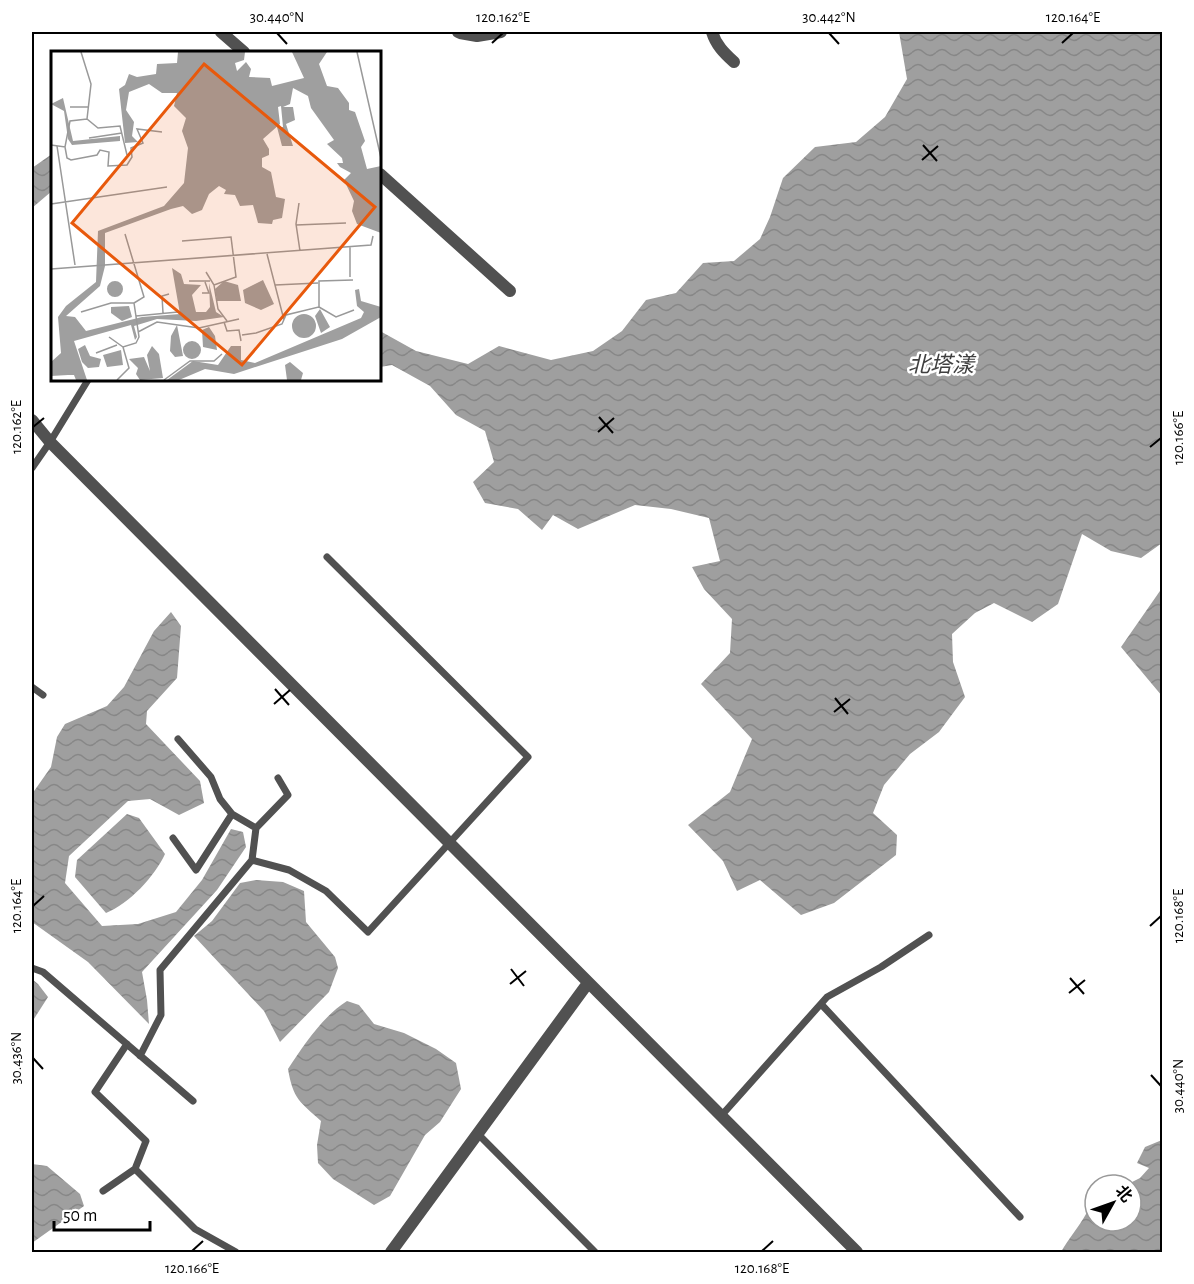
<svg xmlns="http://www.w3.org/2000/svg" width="1194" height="1284" viewBox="0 0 1194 1284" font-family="'Alegreya Sans','Noto Sans SC',sans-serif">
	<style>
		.water { fill: url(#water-waves) }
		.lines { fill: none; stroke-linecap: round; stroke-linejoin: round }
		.lane { stroke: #515151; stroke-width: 7 }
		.street { stroke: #515151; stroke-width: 12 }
		.ticks { fill: none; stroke: #000; stroke-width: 2 }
		.labels { text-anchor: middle; stroke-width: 5; stroke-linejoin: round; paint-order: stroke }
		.water-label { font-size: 22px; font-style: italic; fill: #404040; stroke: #fff }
		.inset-road { fill: none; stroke: #999; stroke-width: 1.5 }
		.view { fill: #e8590c; fill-opacity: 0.15; stroke: #e8590c; stroke-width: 3 }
		.inset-edge { fill: none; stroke: #000; stroke-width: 3 }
		.neatline { fill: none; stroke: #000; stroke-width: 2 }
		.ticks-label { font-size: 15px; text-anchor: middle; fill: #000 }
	</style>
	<defs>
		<pattern id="water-waves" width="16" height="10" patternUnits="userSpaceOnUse" patternTransform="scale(1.5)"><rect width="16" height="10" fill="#9f9f9f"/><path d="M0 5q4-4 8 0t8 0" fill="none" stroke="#878787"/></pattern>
	</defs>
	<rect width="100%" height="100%" fill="#fff"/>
	<path class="water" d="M899 32H1162V543L1141 558 1111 551 1082 534 1058 604 1032 622 994 603 975 613 952 634 953 662 965 697 939 732 910 754 884 785 873 813 897 835 896 855 834 903 801 915 760 880 737 891 723 861 688 825 730 792 752 739 701 684 730 653 732 619 704 589 692 567 720 561 709 518 671 509 635 505 578 529 553 515 542 530 518 509 485 503 473 482 494 462 485 431 456 415 430 386 392 365 380 367V331L416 351 468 364 499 346 551 360 593 351 622 331 646 300 676 293 703 263 734 261 760 239 770 217 783 178 815 147 856 142 885 117 907 79Z
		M52 154V191L32 208V168Z
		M1162 588V696L1121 647Z
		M171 612 181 626 177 678 147 711 146 724 200 781 204 803 179 815 150 799 128 801 69 856 65 883 102 926 138 924 176 912 202 880 231 829 243 832 246 847 217 890 142 972 147 1000 149 1024 88 962 32 922V794L51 767 57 737 65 724 107 706 124 687 154 631Z
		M127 814 139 818 165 854C155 876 129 904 106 913L75 877 77 860Z
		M256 880 283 882 304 891 306 922 335 957 338 968 329 992 280 1042 264 1011 194 936 212 921 240 883Z
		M32 979 38 984 48 997 32 1022Z
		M347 1001 359 1005 374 1024 404 1033 436 1049 456 1063 461 1089 440 1122 425 1135 390 1196 374 1205 333 1179 318 1163 317 1145 321 1121C300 1102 293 1099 288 1069 304 1045 322 1017 347 1001Z
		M1162 1140V1252H1061C1068 1239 1079 1227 1086 1214 1089 1207 1088 1201 1095 1196V1221H1131V1185H1126L1140 1178 1149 1168 1137 1163 1145 1147Z
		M32 1164 47 1166 80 1194 84 1206 32 1243Z"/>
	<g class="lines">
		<path class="lane" d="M32 468 50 442 88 380
			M32 687 43 695
			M178 739 211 777 220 799 232 814 256 828
			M173 838 196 870 232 814
			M252 860 289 870 326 891 368 932 528 757 327 557
			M32 968 43 972 193 1101
			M821 1004 1020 1217
			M140 1056 161 1015 160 970 252 860 256 828 288 795 278 778
			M721 1116 827 997 881 967 929 935
			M478 1134 595 1252
			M135 1169 195 1229 236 1252
			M103 1191 135 1169 146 1141 95 1092 127 1044"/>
		<path class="street" d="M221 32 244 52
			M458 32 460 33 477 36 501 32
			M712 32C716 45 724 53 734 62
			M380 174 510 291
			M32 420 50 442 857 1252
			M391 1252 588 983"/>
	</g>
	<path class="ticks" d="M277 33 287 44M829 33 839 44M492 43 503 33M1062 43 1073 33M923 145 937 161M922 160 938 146M599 417 613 433M33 427 44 418M598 432 614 418M1150 447 1161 438M275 689 289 705M835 698 848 714M274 704 290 690M834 712 850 699M33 906 44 896M1150 926 1161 916M511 969 524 986M1070 978 1084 994M510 984 526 971M1069 993 1085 980M33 1058 43 1069M1151 1075 1161 1086M192 1251 203 1241M762 1251 773 1241"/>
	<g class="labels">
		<g class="water-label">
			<text x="941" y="372">北塔漾</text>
		</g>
	</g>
	<g transform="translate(51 51)">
		<rect width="330" height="330" fill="#fff"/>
		<path d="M127 1H194L193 9 184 12 186 20 195 11 200 18 198 26 219 27 221 35 253 27 241 1H276L268 13 276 35 287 37 298 52V59L304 61 314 90 310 96 316 118 330 115V182L306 173 301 160 303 150 293 129 300 122 289 116 286 112H292L291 107 276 93 283 89 260 57 257 45 242 37 239 53 232 56H242L244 69 235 73 242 95H231L226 76H232L230 55 227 56 229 73 212 88 218 98V104L211 107V116L220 121 225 146 234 148 231 167 222 169 221 173 207 172 202 154 189 155 184 144 173 143 175 139 168 135 158 143 151 159 141 163 132 155 120 158 54 182V215L49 235 15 265 24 266 35 280 91 266 129 263 121 217 130 223 133 233 150 234 141 244 145 261H155L159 256 158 232 165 261 173 266 145 270 106 268 83 275 86 286 84 289 80 274 23 290 36 329H25L23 324H17L0 325V311L10 302 7 266 15 255 45 231 47 180 113 155 133 132 137 97 131 80 135 67 123 55 126 42H111L98 33 78 41 75 59 83 71 81 85 87 91 74 92 68 38 74 34 78 23 86 26 105 23 106 13 126 12ZM12 47 22 90 69 85V90L21 94 17 88 13 60 0 53ZM212 229 223 253 210 259 194 252 192 239ZM173 230 187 234 190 250H166L164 238ZM56 238a8 8 0 1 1 16 0a8 8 0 1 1-16 0ZM308 238 310 250 330 256V266L291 288 183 323 154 318 128 329H116L142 310 167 314 180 295H190V309L204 312 310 267 313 261 306 255 304 239ZM78 255 81 266 71 270 60 262V256ZM269 258 279 276 270 282 264 265ZM241 275a12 12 0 1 1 24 0a12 12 0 1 1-24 0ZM126 274 132 305 124 306 119 300 120 285ZM158 276 164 285 166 299 152 296 151 279ZM132 299a9 9 0 1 1 18 0a9 9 0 1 1-18 0ZM34 294 39 305 50 308 48 316 37 317 31 311 27 298ZM101 295 108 303 112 327 89 329 85 323 87 317 78 308 93 306 99 320 96 304ZM70 299 72 314 56 316 52 304ZM239 311 252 322 250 329H236L234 314Z" fill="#9f9f9f"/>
		<path class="inset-road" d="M30 1 40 33 36 68M306 1 330 107M19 56H37M38 87 71 82M0 94 14 96 19 70 36 68 47 77 69 75 76 104M6 95 24 214M14 96 16 107 20 109 46 104 49 99 58 101 57 115 76 114 81 106 80 97 92 92 86 78 111 81M248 152 245 173 249 200M0 153 116 136M245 174 295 172M74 183 93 246 83 252M131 190 180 186 185 226 163 234M216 203 233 269M0 218 320 194 322 185M155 221 163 234 167 258 176 270M299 226V196M138 230H159M224 234 267 232M151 242H158L154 231M268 256 285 266 303 259M30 261 60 252H83L88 286 85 292 72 296 58 286M112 262 111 245 118 243M85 265 127 261M173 271 176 280 188 279 190 290M87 281 106 271 148 277 188 268M191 284 205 282 231 273 235 264 268 256V230L302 229M45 302 66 294M66 329 78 317 72 296M113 329 139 310H163L171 303"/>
		<path class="view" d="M153 13 324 156 191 314 21 172Z"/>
		<rect width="330" height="330" class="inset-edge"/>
	</g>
	<rect width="1194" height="1284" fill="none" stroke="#ffffff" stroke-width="66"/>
	<g transform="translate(1113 1203) rotate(50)"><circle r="28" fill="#ffffff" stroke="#999999" stroke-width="1.5"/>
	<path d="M0-4.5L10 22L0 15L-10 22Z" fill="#000000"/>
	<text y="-9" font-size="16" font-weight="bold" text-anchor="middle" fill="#000000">北</text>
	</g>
	<path d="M54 1221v9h96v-9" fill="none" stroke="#000000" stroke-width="3"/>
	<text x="63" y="1221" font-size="18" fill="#000000" stroke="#ffffff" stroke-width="4.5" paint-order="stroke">50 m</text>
	<rect x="33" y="33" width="1128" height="1218" class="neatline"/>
	<g class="ticks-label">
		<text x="277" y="22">30.440°N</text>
		<text x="503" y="22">120.162°E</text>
		<text x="829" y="22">30.442°N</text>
		<text x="1073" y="22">120.164°E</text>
		<text transform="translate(16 427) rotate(-90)" y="5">120.162°E</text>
		<text transform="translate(1178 438) rotate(-90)" y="5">120.166°E</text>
		<text transform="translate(16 906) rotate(-90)" y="5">120.164°E</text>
		<text transform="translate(1178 916) rotate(-90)" y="5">120.168°E</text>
		<text transform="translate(16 1058) rotate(-90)" y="5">30.436°N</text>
		<text transform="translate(1178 1086) rotate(-90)" y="5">30.440°N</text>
		<text x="192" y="1273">120.166°E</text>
		<text x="762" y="1273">120.168°E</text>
	</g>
</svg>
